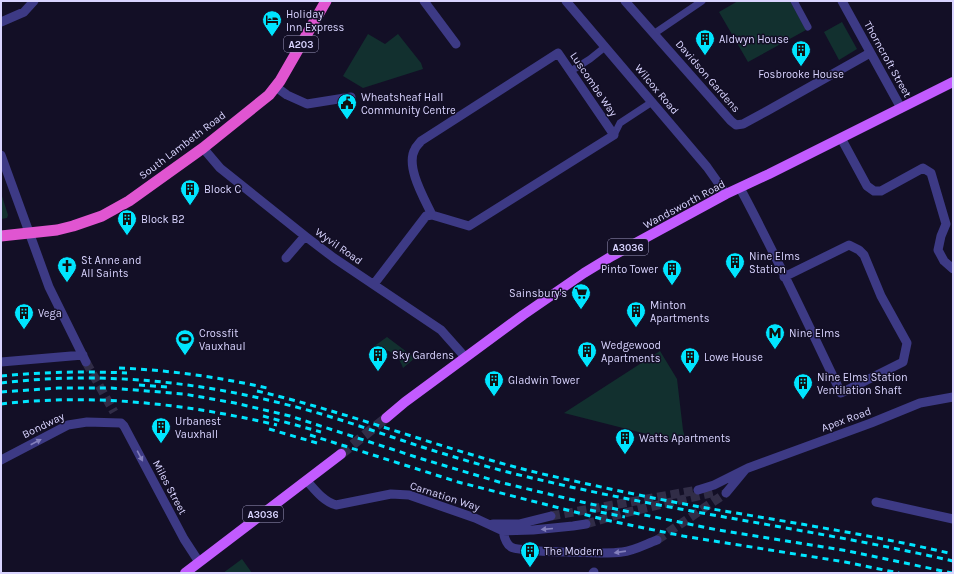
<svg xmlns="http://www.w3.org/2000/svg" width="954" height="574" viewBox="0 0 954 574" font-family="Karla,sans-serif">
	<style>
		.green { fill: #12302f }
		.lines { fill: none; stroke-linecap: round; stroke-linejoin: round }
		.minor-tunnel { stroke: #312d47; stroke-width: 9; stroke-dasharray: 9 4.5; stroke-linecap: butt }
		.primary-tunnel { stroke: #312d47; stroke-width: 10; stroke-dasharray: 10 5; stroke-linecap: butt }
		.pedestrian { stroke: #3d3a85; stroke-width: 7 }
		.minor { stroke: #3d3a85; stroke-width: 9 }
		.primary { stroke: #c25bff; stroke-width: 10 }
		.trunk { stroke: #e055d1; stroke-width: 11 }
		.rail { stroke: #00e5ff; stroke-width: 3; stroke-dasharray: 6 5; stroke-linecap: butt }
		.oneway { fill: #837fbc }
		.labels { text-anchor: middle; stroke-width: 3; stroke-linejoin: round; paint-order: stroke }
		.shield { fill: #130f26; stroke: #9e99be; stroke-width: 1 }
		.shield-label { font-size: 10px; font-weight: bold; fill: #d9d4ff }
		.poi-label { font-size: 11px; fill: #d9d4ff; stroke: #130f26; text-anchor: start }
		.street-label { font-size: 11px; fill: #d9d4ff; stroke: #130f26 }
	</style>
	<rect width="100%" height="100%" fill="#130f26"/>
	<path class="green" d="M738 1H790L806 30 748 62 719 12Z
		M842 22 857 49 839 60 824 32Z
		M368 34 385 44 398 34 421 63 423 69 363 88 343 76Z
		M1 193 8 215 7 218 1 219Z
		M387 337 415 358 403 368C399 355 389 348 376 349L373 347Z
		M660 351 677 379 683 430 686 442 682 443 564 413Z
		M242 559 252 573H223Z"/>
	<g class="lines">
		<path class="minor-tunnel" d="M86 362 114 412
			M551 516 698 490
			M586 524 624 513 715 492
			M657 540 726 493"/>
		<path class="primary-tunnel" d="M341 454 386 418"/>
		<path class="pedestrian" d="M794 1 808 27
			M655 33 702 1
			M571 71 590 59 605 47
			M614 135 620 123 652 102"/>
		<path class="minor" d="M424 1 456 44
			M566 1 707 167 726 194
			M625 1 731 121 736 125 743 124 767 111 870 53
			M842 1 901 108
			M1 22 24 12 34 1
			M558 53 614 135 469 226 432 215C424 198 405 166 415 149 416 146 419 144 421 141Z
			M276 87 287 95 307 104 351 97
			M841 138 867 186 874 191H881L923 168 931 173 946 224 941 236 938 250 944 261 953 269
			M203 148 220 168 305 236 334 258 441 330 465 357
			M1 155 49 287 86 362
			M740 188C776 255 808 324 841 393L903 362 907 343 881 296 864 255 859 250 849 245 784 277
			M286 258 305 236
			M374 284 426 216 432 215
			M1 362 83 355
			M1 460 68 425 87 422 121 423 124 426 184 539 199 562
			M307 481C315 490 324 502 336 505L391 494 409 495 475 518 503 531 533 530 573 526 586 524
			M698 490 714 485 748 468 871 423 920 403 953 397
			M726 493 745 470
			M876 502 953 519
			M493 524H519L551 516
			M503 531C504 536 506 544 511 547 518 552 609 554 622 552 634 551 646 544 657 540
			M593 573 594 572"/>
		<path class="primary" d="M386 418 405 402 523 315 584 273 612 256 726 194 769 174 953 82
			M185 573 341 454"/>
		<path class="trunk" d="M1 236 57 230 73 226 102 216 129 201 203 148 269 95 280 81 326 1"/>
		<path class="rail" d="M119 368C169 370 218 377 267 388
			M1 376C43 372 85 371 127 373
			M1 383C99 371 197 381 292 406 336 417 379 433 422 447 463 460 504 472 545 481 680 513 818 530 953 561
			M139 385 167 387
			M257 391C355 414 449 452 547 475 596 486 646 497 695 506 781 521 868 534 953 554
			M1 392 58 388H111L184 394 235 403 290 416 419 458 499 482 586 503 718 530 848 551 952 573
			M1 404C94 393 187 404 277 425
			M263 416 321 432
			M269 429 317 443
			M310 435 458 482 606 520 683 536 845 562 899 573
			M590 510 625 517"/>
	</g>
	<defs><path id="oneway-solid" d="M-6-.8H1V-3.2L6.5 0L1 3.2V.8H-6Z"/></defs>
	<g class="oneway">
		<use href="#oneway-solid" transform="translate(36 442) rotate(-27)"/>
		<use href="#oneway-solid" transform="translate(140 456) rotate(62)"/>
		<use href="#oneway-solid" transform="translate(547 529) rotate(175)"/>
		<use href="#oneway-solid" transform="translate(620 552) rotate(172)"/>
	</g>
	<defs>
		<symbol id="hotel-pin" viewBox="-11 -11 22 30"><path d="M0 17L-7.5 6A9.5 9.5 0 1 1 7.5 6Z" fill="#00e5ff" stroke="#130f26"/><path d="M-6-4.5h1.5V1H6V5H4.5V3h-9V5H-6ZM-4 0a1.8 1.8 0 1 1 3.6 0ZM.5 0V-2.5h3Q6-2.5 6 0Z" fill="#111"/></symbol>
		<symbol id="building-pin" viewBox="-11 -11 22 30"><path d="M0 17L-7.5 6A9.5 9.5 0 1 1 7.5 6Z" fill="#00e5ff" stroke="#130f26"/><path d="M-4-6H4V6H1V3H-1V6H-4ZM-2.5-4.3h1.7v1.8h-1.7ZM.8-4.3h1.7v1.8H.8ZM-2.5-1h1.7V.8h-1.7ZM.8-1h1.7V.8H.8Z" fill="#111"/></symbol>
		<symbol id="civic-pin" viewBox="-11 -11 22 30"><path d="M0 17L-7.5 6A9.5 9.5 0 1 1 7.5 6Z" fill="#00e5ff" stroke="#130f26"/><path d="M-.6-6.5H3V-4.5H.6V-3L4-1V1h2V6H-6V1h2V-1L-.6-3ZM-1.2 2.5V6h2.4V2.5Z" fill="#111"/></symbol>
		<symbol id="church-pin" viewBox="-11 -11 22 30"><path d="M0 17L-7.5 6A9.5 9.5 0 1 1 7.5 6Z" fill="#00e5ff" stroke="#130f26"/><path d="M-1.2-6h2.4v3.5h3.3v2.4h-3.3V6h-2.4V-.1h-3.3v-2.4h3.3Z" fill="#111"/></symbol>
		<symbol id="supermarket-pin" viewBox="-11 -11 22 30"><path d="M0 17L-7.5 6A9.5 9.5 0 1 1 7.5 6Z" fill="#00e5ff" stroke="#130f26"/><path d="M-6-5.5h2.5l.6 2H6L4.5 2H-2.5L-4.4-4H-6ZM-1.5 3.2a1.3 1.3 0 1 0 .1 0ZM3 3.2a1.3 1.3 0 1 0 .1 0Z" fill="#111"/></symbol>
		<symbol id="metro-pin" viewBox="-11 -11 22 30"><path d="M0 17L-7.5 6A9.5 9.5 0 1 1 7.5 6Z" fill="#00e5ff" stroke="#130f26"/><path d="M-5.5 5V-5H-3L0 0L3-5H5.5V5H3V-.5L0 4L-3-.5V5Z" fill="#111"/></symbol>
		<symbol id="stadium-pin" viewBox="-11 -11 22 30"><path d="M0 17L-7.5 6A9.5 9.5 0 1 1 7.5 6Z" fill="#00e5ff" stroke="#130f26"/><path d="M0-5a6.5 5 0 1 0 0 10a6.5 5 0 1 0 0-10ZM-3.5-1.8h7v3.6h-7Z" fill="#111"/></symbol>
	</defs>
	<g fill-rule="evenodd">
		<use href="#hotel-pin" x="261" y="9" width="22" height="30"/>
		<use href="#building-pin" x="694" y="28" width="22" height="30"/>
		<use href="#building-pin" x="790" y="39" width="22" height="30"/>
		<use href="#civic-pin" x="336" y="92" width="22" height="30"/>
		<use href="#building-pin" x="179" y="178" width="22" height="30"/>
		<use href="#building-pin" x="116" y="208" width="22" height="30"/>
		<use href="#building-pin" x="724" y="251" width="22" height="30"/>
		<use href="#church-pin" x="56" y="255" width="22" height="30"/>
		<use href="#building-pin" x="661" y="258" width="22" height="30"/>
		<use href="#supermarket-pin" x="570" y="282" width="22" height="30"/>
		<use href="#building-pin" x="625" y="300" width="22" height="30"/>
		<use href="#building-pin" x="13" y="302" width="22" height="30"/>
		<use href="#metro-pin" x="764" y="322" width="22" height="30"/>
		<use href="#stadium-pin" x="174" y="328" width="22" height="30"/>
		<use href="#building-pin" x="576" y="340" width="22" height="30"/>
		<use href="#building-pin" x="367" y="344" width="22" height="30"/>
		<use href="#building-pin" x="679" y="346" width="22" height="30"/>
		<use href="#building-pin" x="483" y="369" width="22" height="30"/>
		<use href="#building-pin" x="792" y="372" width="22" height="30"/>
		<use href="#building-pin" x="150" y="416" width="22" height="30"/>
		<use href="#building-pin" x="614" y="427" width="22" height="30"/>
		<use href="#building-pin" x="519" y="540" width="22" height="30"/>
	</g>
	<g class="labels">
		<g class="shield">
			<rect x="284" y="36" width="34" height="16" rx="3"/>
			<rect x="608" y="239" width="40" height="16" rx="3"/>
			<rect x="243" y="506" width="40" height="16" rx="3"/>
		</g>
		<g class="shield-label">
			<text x="301" y="48">A203</text>
			<text x="628" y="251">A3036</text>
			<text x="263" y="518">A3036</text>
		</g>
		<g class="poi-label">
			<text x="286" y="18">Holiday<tspan x="286" dy="13">Inn Express</tspan></text>
			<text x="719" y="43">Aldwyn House</text>
			<text x="801" y="78" text-anchor="middle">Fosbrooke House</text>
			<text x="361" y="101">Wheatsheaf Hall<tspan x="361" dy="13">Community Centre</tspan></text>
			<text x="204" y="193">Block C</text>
			<text x="141" y="223">Block B2</text>
			<text x="749" y="260">Nine Elms<tspan x="749" dy="13">Station</tspan></text>
			<text x="81" y="264">St Anne and<tspan x="81" dy="13">All Saints</tspan></text>
			<text x="658" y="273" text-anchor="end">Pinto Tower</text>
			<text x="567" y="297" text-anchor="end">Sainsbury's</text>
			<text x="650" y="309">Minton<tspan x="650" dy="13">Apartments</tspan></text>
			<text x="38" y="317">Vega</text>
			<text x="199" y="337">Crossfit<tspan x="199" dy="13">Vauxhaul</tspan></text>
			<text x="789" y="337">Nine Elms</text>
			<text x="601" y="349">Wedgewood<tspan x="601" dy="13">Apartments</tspan></text>
			<text x="392" y="359">Sky Gardens</text>
			<text x="704" y="361">Lowe House</text>
			<text x="817" y="381">Nine Elms Station<tspan x="817" dy="13">Ventilation Shaft</tspan></text>
			<text x="508" y="384">Gladwin Tower</text>
			<text x="175" y="425">Urbanest<tspan x="175" dy="13">Vauxhall</tspan></text>
			<text x="639" y="442">Watts Apartments</text>
			<text x="544" y="555">The Modern</text>
		</g>
		<g class="street-label">
			<text transform="translate(888 59) rotate(61)" y="4">Thorncroft Street</text>
			<text transform="translate(708 76) rotate(49)" y="4">Davidson Gardens</text>
			<text transform="translate(594 84) rotate(56)" y="4">Luscombe Way</text>
			<text transform="translate(657 89) rotate(50)" y="4">Wilcox Road</text>
			<text transform="translate(182 145) rotate(-37)" y="4">South Lambeth Road</text>
			<text transform="translate(684 204) rotate(-28)" y="4">Wandsworth Road</text>
			<text transform="translate(339 246) rotate(35)" y="4">Wyvil Road</text>
			<text transform="translate(846 419) rotate(-20)" y="4">Apex Road</text>
			<text transform="translate(43 425) rotate(-26)" y="4">Bondway</text>
			<text transform="translate(170 487) rotate(62)" y="4">Miles Street</text>
			<text transform="translate(445 496) rotate(18)" y="4">Carnation Way</text>
		</g>
	</g>
	<rect width="954" height="574" fill="none" stroke="#d9d4ff" stroke-width="4"/>
</svg>
